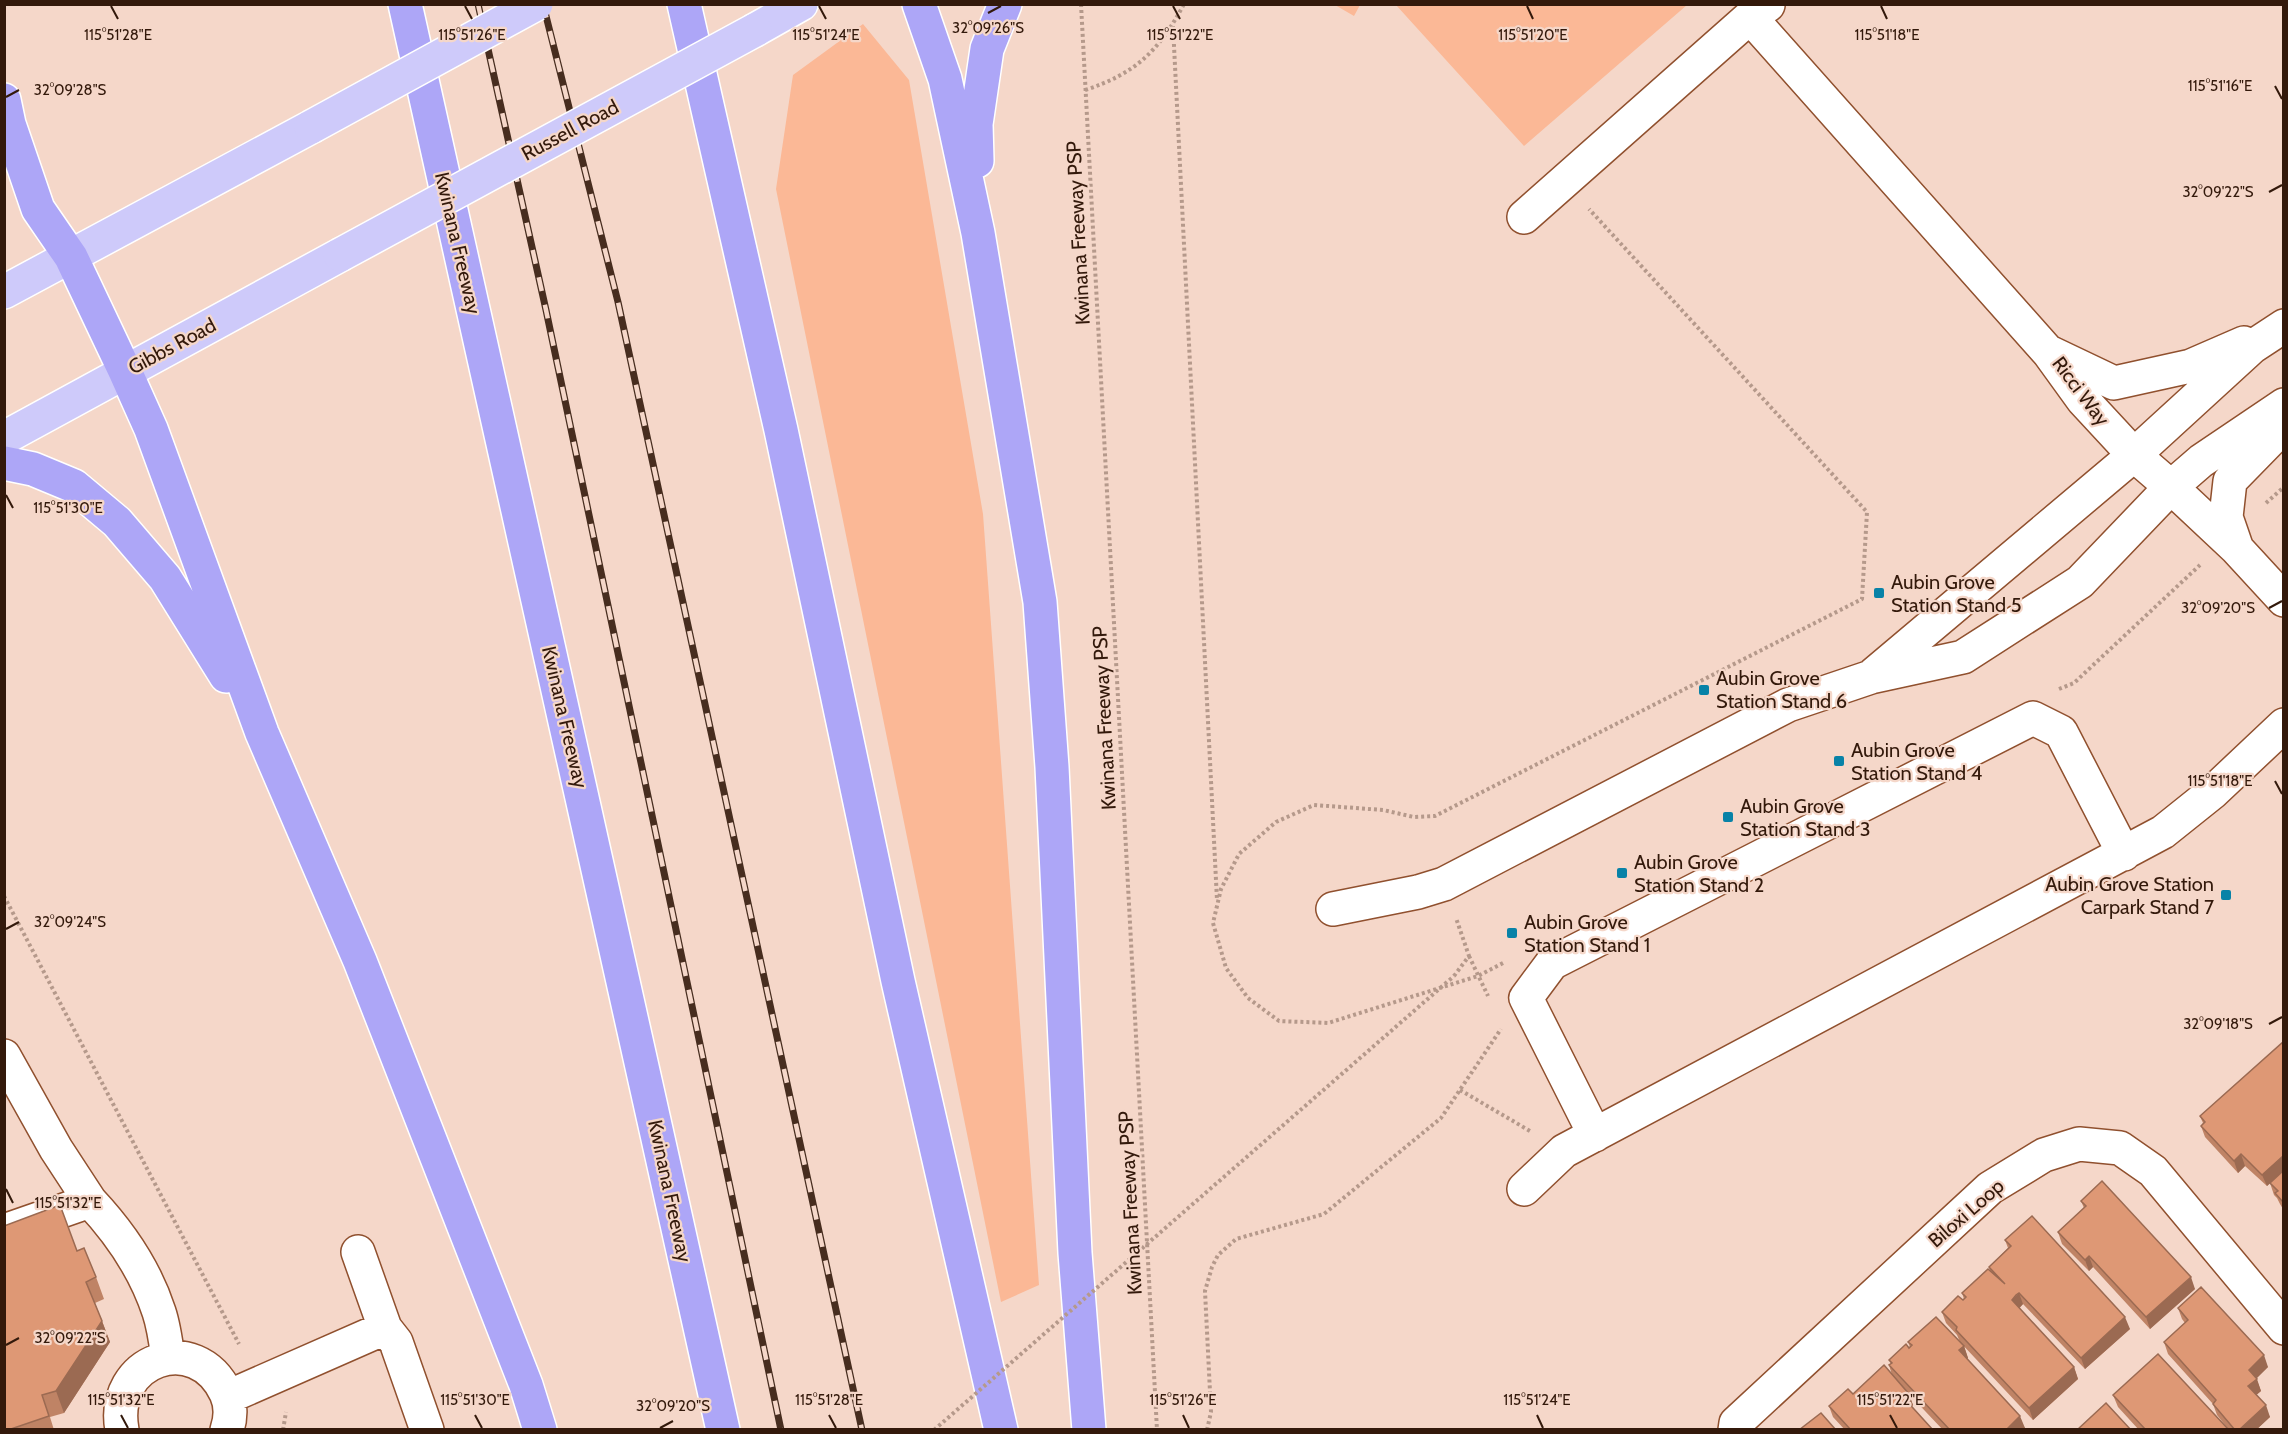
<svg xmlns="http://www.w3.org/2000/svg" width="2288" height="1434" viewBox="0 0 2288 1434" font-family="Cabin,sans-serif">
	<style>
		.green { fill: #fbb896 }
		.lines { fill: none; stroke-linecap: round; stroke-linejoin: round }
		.minor-casing { stroke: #90502e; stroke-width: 36 }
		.major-casing { stroke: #fff; stroke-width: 36 }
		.highway-casing { stroke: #fff; stroke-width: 36 }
		.path { stroke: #b5998b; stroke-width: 4; stroke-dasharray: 3 3; stroke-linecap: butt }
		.minor { stroke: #fff; stroke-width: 33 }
		.major { stroke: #cecafa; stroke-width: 33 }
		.highway { stroke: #ada6f7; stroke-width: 33 }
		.rail-casing { stroke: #472d1f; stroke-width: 7 }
		.rail { stroke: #f5d7c9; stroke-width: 4.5; stroke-dasharray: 14; stroke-linecap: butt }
		.major-bridge-casing { stroke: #fff; stroke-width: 36; stroke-linecap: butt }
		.path-bridge { stroke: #b5998b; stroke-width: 4; stroke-dasharray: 3 3; stroke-linecap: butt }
		.major-bridge { stroke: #cecafa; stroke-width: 33 }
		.wall { fill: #bf8365 }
		.shaded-wall { fill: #9b6a52 }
		.building { fill: #de9875; stroke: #9b6a52; stroke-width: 1.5 }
		.ticks { fill: none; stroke: #33190b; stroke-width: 2 }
		.poi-dot { fill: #0882a7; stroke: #f5d7c9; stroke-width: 2 }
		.labels { text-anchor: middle; stroke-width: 4.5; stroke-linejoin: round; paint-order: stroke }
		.street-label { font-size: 20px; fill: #33190b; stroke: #f5d7c9 }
		.poi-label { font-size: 20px; fill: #33190b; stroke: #f5d7c9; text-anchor: start }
		.ticks-label { font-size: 15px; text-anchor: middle; fill: #33190b; stroke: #f5d7c9; stroke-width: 4.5; stroke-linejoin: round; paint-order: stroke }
	</style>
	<rect width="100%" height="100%" fill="#f5d7c9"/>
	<path class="green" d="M1335 5H1360L1354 16Z
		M1396 5H1687L1524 146Z
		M863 24 909 80 983 514 1039 1285 1001 1302 776 189 793 75Z"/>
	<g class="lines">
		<defs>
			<path id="minor" d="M1750 17 2049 353 2083 400 2134 455 2171 487 2237 549 2284 600
				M1524 217 1750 17 1768 5
				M2051 353 2114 383 2191 366 2244 343
				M2237 549 2226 517 2230 481 2275 435 2284 429
				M1874 674 2134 455 2252 347 2284 326
				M1333 909 1418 892 1444 884 1788 705 1871 677 1963 657 2080 582 2171 487 2201 461 2284 405
				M4 1056 56 1149 90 1201
				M1595 1135 1526 998 1552 963 2033 718 2061 732 2124 854
				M1524 1189 1564 1151 2163 832 2213 792 2284 725
				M4 1231 90 1201C121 1234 145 1269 159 1312 164 1327 166 1343 168 1358
				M385 1328 396 1342 427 1430
				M228 1397 385 1328 358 1252
				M122 1430C109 1359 196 1329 226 1393 231 1404 231 1418 227 1430
				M1735 1430 1736 1423 1990 1188 2044 1155 2079 1144 2120 1148 2153 1171 2284 1328"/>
			<path id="major" d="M755 30 801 4
				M4 292 311 127
				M4 438 340 255"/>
			<path id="highway" d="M405 4 723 1430
				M684 4 781 430 898 981 1001 1430
				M919 4 945 79 978 233 1040 602 1052 767 1075 1253 1089 1430
				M4 100 9 124 38 209 71 257 125 371 151 429 262 733 360 961 526 1385 540 1430
				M977 161 976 124 987 49 1005 4
				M4 463 33 469 74 486 117 522 165 578 226 676"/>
		</defs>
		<use href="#minor" class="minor-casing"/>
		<use href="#major" class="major-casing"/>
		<use href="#highway" class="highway-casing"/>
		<path class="path" d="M1081 4 1157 1430
			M1173 26 1217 900
			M1085 90C1135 74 1159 51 1184 4
			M2266 503 2284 487
			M2059 689 2074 683 2200 565
			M4 896 239 1344
			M1469 956 1488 996
			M1503 963 1478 976 1328 1023 1279 1021 1248 998 1226 968 1213 923 1221 889 1239 854 1276 822 1314 805 1383 810 1414 817 1435 816 1862 599 1867 512 1589 209
			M1454 976 1469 956 1456 918
			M1460 1090 1530 1131
			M283 1430 286 1412
			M1207 1430 1211 1412 1205 1291 1212 1267 1218 1255 1236 1239 1324 1214 1441 1118 1501 1029"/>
		<use href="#minor" class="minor"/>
		<use href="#major" class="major"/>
		<use href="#highway" class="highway"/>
		<defs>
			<path id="rail" d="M478 4 546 310 781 1430
				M543 4 618 302 862 1430"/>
		</defs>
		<use href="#rail" class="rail-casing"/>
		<use href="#rail" class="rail"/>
		<defs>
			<path id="major-bridge" d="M311 127 536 4
				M340 255 755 30"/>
		</defs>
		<use href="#major-bridge" class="major-bridge-casing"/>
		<path class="path-bridge" d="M934 1430 1454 976"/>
		<use href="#major-bridge" class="major-bridge"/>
	</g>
	<path class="wall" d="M2283 1042V1209L2280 1204 2277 1198 2274 1195 2270 1183 2278 1176 2267 1186 2245 1166 2238 1173 2205 1137 2201 1126 2203 1123 2200 1116Z
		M2081 1201 2195 1289 2150 1329 2093 1267 2089 1271 2062 1244 2058 1232 2084 1208Z
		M2005 1240 2130 1329 2085 1369 2023 1304 2019 1308 2074 1367 2078 1379 2033 1420 1960 1342 1957 1335 1946 1323 1942 1312 1964 1299 1962 1293 1990 1271 1989 1267 2008 1248Z
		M77 1251 96 1277 104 1299 95 1303 110 1342 64 1413 50 1417 54 1430H4Z
		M2178 1308 2268 1367 2256 1378 2261 1391 2256 1395 2270 1417 2256 1430H2229L2217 1415 2213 1404 2168 1354 2164 1342 2185 1323 2182 1319Z
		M1908 1342 1964 1346 1968 1358 1967 1359 2025 1428 2023 1430H1943L1908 1393 1913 1405 1912 1407 1933 1430H1845L1833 1417 1829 1406 1892 1375 1889 1365 1891 1364 1889 1360 1909 1348 1910 1347Z
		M2113 1395 2229 1430H2139L2118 1407Z"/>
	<path class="shaded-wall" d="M2241 1154 2245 1166 2238 1173 2234 1161Z
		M2283 1156V1171L2267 1186 2262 1175Z
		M2089 1256 2093 1267 2089 1271 2085 1260Z
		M2191 1277 2195 1289 2150 1329 2146 1317Z
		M2019 1293 2023 1304 2016 1312 2012 1300Z
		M2125 1317 2130 1329 2085 1369 2081 1358Z
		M102 1321 110 1342 64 1413 56 1391Z
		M1964 1346 1968 1358 1964 1362 1959 1350Z
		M2264 1355 2268 1367 2253 1382 2249 1370Z
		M2074 1367 2078 1379 2033 1420 2029 1408Z
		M2257 1379 2261 1391 2253 1398 2248 1386Z
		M1909 1394 1913 1405 1908 1410 1904 1398Z
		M2266 1405 2270 1417 2256 1430H2239Z
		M2020 1416 2025 1428 2023 1430H2006Z"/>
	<path class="building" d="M2283 1042V1156L2262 1175 2241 1154 2234 1161 2201 1126 2205 1122 2200 1116Z
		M2283 1171V1202L2275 1193 2278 1191 2270 1183Z
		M2102 1181 2191 1277 2146 1317 2089 1256 2085 1260 2058 1232 2086 1206 2081 1201Z
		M60 1205 77 1251 84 1248 96 1277 86 1282 102 1321 56 1391 42 1395 49 1416 8 1430H4V1226Z
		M2032 1216 2125 1317 2081 1358 2019 1293 2016 1295 2012 1300 2074 1367 2029 1408 1956 1330 1957 1327 1942 1312 1958 1296 1963 1300 1966 1297 1962 1293 1988 1269 2005 1284 1989 1267 2011 1246 2005 1240Z
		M2201 1287 2264 1355 2249 1370 2257 1379 2248 1386 2266 1405 2239 1430H2235L2213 1404 2216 1400 2164 1342 2188 1320 2178 1308Z
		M1936 1317 1964 1346 1959 1350 2020 1416 2006 1430H1950L1889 1365 1892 1363 1889 1360 1906 1344 1909 1348 1912 1345 1908 1342Z
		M2158 1354 2229 1430H2146L2113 1395Z
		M1884 1365 1909 1394 1904 1398 1933 1430H1851L1829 1406 1848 1389 1853 1394Z
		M2106 1403 2131 1430H2077Z
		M1821 1413 1836 1430H1799Z"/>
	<path class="ticks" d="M111 6 118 19M465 6 472 19M819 6 826 19M1173 6 1180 19M1527 6 1533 19M1881 6 1887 19M988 13 1001 6M2275 86 2282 99M6 97 19 90M2269 192 2282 185M6 495 13 508M2269 608 2282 601M2275 781 2282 794M6 929 19 922M2269 1024 2282 1017M6 1189 13 1203M6 1345 19 1338M121 1415 128 1428M475 1415 482 1428M829 1415 836 1428M1183 1415 1189 1428M1537 1415 1543 1428M1890 1415 1897 1428M660 1428 673 1421"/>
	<g class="poi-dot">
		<rect x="1873" y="587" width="12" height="12" rx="3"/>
		<rect x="1698" y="684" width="12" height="12" rx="3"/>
		<rect x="1833" y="755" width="12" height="12" rx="3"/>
		<rect x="1722" y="811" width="12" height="12" rx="3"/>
		<rect x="1616" y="867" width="12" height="12" rx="3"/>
		<rect x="2220" y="889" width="12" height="12" rx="3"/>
		<rect x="1506" y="927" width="12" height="12" rx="3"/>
	</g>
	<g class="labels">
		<g class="street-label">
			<text transform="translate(570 130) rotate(-28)" y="7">Russell Road</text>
			<text transform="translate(1078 233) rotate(-93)" y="7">Kwinana Freeway PSP</text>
			<text transform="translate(458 243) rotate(77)" y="7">Kwinana Freeway</text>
			<text transform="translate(172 346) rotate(-28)" y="7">Gibbs Road</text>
			<text transform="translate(2081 391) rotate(53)" y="7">Ricci Way</text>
			<text transform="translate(565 717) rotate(77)" y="7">Kwinana Freeway</text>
			<text transform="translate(1104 718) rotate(-93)" y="7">Kwinana Freeway PSP</text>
			<text transform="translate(670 1191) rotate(78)" y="7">Kwinana Freeway</text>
			<text transform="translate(1130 1203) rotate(-93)" y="7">Kwinana Freeway PSP</text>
			<text transform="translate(1966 1213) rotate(-41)" y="7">Biloxi Loop</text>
		</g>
		<g class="poi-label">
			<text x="1891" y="589">Aubin Grove<tspan x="1891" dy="23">Station Stand 5</tspan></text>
			<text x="1716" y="685">Aubin Grove<tspan x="1716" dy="23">Station Stand 6</tspan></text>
			<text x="1851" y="757">Aubin Grove<tspan x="1851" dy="23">Station Stand 4</tspan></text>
			<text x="1740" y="813">Aubin Grove<tspan x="1740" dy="23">Station Stand 3</tspan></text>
			<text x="1634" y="869">Aubin Grove<tspan x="1634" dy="23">Station Stand 2</tspan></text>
			<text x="2214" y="891" text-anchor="end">Aubin Grove Station<tspan x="2214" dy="23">Carpark Stand 7</tspan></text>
			<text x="1524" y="929">Aubin Grove<tspan x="1524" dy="23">Station Stand 1</tspan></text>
		</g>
	</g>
	<g class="ticks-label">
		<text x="988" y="33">32°09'26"S</text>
		<text x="118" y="40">115°51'28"E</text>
		<text x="472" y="40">115°51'26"E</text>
		<text x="826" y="40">115°51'24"E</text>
		<text x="1180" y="40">115°51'22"E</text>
		<text x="1533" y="40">115°51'20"E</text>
		<text x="1887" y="40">115°51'18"E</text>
		<text x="2220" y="91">115°51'16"E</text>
		<text x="70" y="95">32°09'28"S</text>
		<text x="2218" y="197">32°09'22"S</text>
		<text x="68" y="513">115°51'30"E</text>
		<text x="2218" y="613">32°09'20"S</text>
		<text x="2220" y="786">115°51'18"E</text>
		<text x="70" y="927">32°09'24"S</text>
		<text x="2218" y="1029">32°09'18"S</text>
		<text x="68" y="1208">115°51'32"E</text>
		<text x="70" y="1343">32°09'22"S</text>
		<text x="121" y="1405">115°51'32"E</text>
		<text x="475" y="1405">115°51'30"E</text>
		<text x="829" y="1405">115°51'28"E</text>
		<text x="1183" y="1405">115°51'26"E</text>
		<text x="1537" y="1405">115°51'24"E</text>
		<text x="1890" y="1405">115°51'22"E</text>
		<text x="673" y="1411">32°09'20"S</text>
	</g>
	<rect width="2288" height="1434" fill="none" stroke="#33190b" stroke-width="12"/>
</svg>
